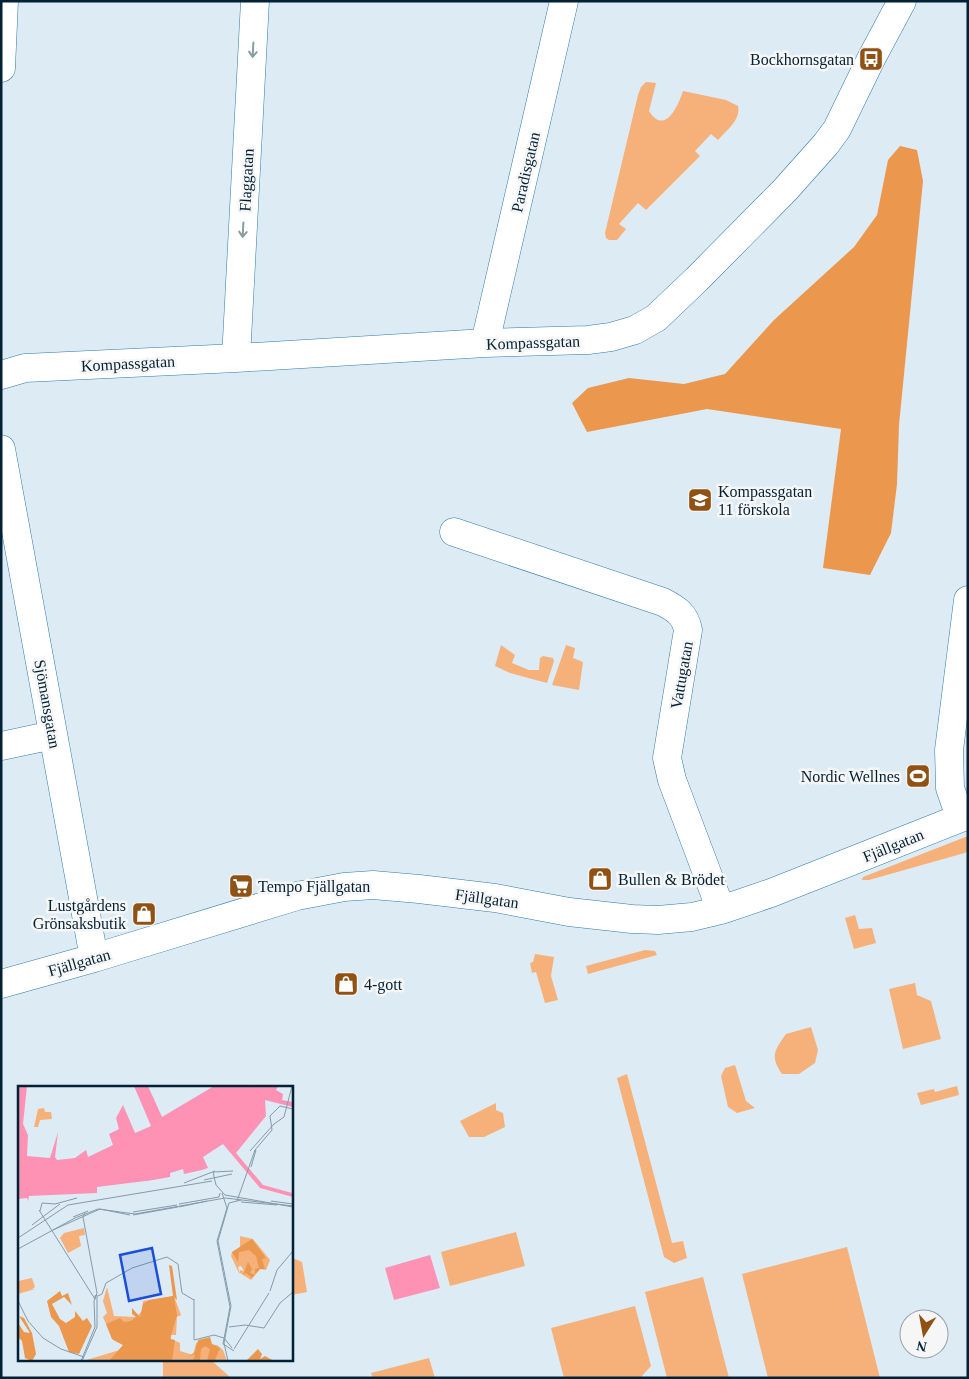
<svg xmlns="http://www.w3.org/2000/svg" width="969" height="1379" viewBox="0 0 969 1379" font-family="'Times New Roman',serif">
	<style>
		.green { fill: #f5b179 }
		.forest { fill: #eb974d }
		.water { fill: #fd92b4 }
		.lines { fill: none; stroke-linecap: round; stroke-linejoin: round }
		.minor-casing { stroke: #2f7aa8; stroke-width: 29 }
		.minor { stroke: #fff; stroke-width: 28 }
		.oneway { stroke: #8d9ba4 }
		.labels { text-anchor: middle; stroke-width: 5; stroke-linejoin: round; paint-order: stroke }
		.poi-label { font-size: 16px; fill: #022134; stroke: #f6f6f6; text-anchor: start }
		.street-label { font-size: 16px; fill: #022134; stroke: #f6f6f6 }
		.inset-river { fill: none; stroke: #fd92b4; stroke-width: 2.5 }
		.inset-road { fill: none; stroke: #859aa8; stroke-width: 1 }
		.view { fill: #1d4ed8; fill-opacity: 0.15; stroke: #1d4ed8; stroke-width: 2.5 }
		.inset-edge { fill: none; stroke: #022134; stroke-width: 2.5 }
	</style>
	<rect width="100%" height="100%" fill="#ddebf5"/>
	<path class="green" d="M646 82 656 83 649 111C665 136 678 106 683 91L726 100 738 106C741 120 727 130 718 140L711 134 695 151 700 156 646 210 638 203 619 224 626 229 617 240H609L606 238 605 233 638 95 641 87Z
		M501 645 515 655 512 663 529 670H539L540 658 543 656 553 658 554 661 547 683 510 673 495 666Z
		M566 645 575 648 573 658 583 662 579 690 552 685Z
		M968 836V852L869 880H862L863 877Z
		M855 915 859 929 872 928 876 943 854 949 845 918Z
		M645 950 655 951 657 955 588 974 586 966Z
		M535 954 554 957 551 976 558 1000 545 1003 536 972 532 973 530 963 533 962Z
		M915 983 917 995 931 1001 941 1039 903 1049 889 989Z
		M811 1027 818 1050 815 1063 799 1074H782C770 1056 774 1051 786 1034Z
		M735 1065 746 1101 755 1108 737 1113 728 1107 721 1076 725 1068Z
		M627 1074 672 1243 683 1241 687 1258 674 1263 664 1257 617 1078Z
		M957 1086 959 1095 921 1105 917 1093 934 1089 935 1092Z
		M496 1103V1110L503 1113 505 1127 484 1137H469L460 1121Z
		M516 1232 525 1266 450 1286 441 1252Z
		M847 1247 880 1378H768L742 1274Z
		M295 1259 302 1262 307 1292 291 1295V1260Z
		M703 1277 729 1378H667L645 1292Z
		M635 1306 651 1366 640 1378H564L551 1328Z
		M429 1358 435 1378H373L371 1373Z
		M163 1360H211L231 1378H163Z"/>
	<path class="forest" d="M900 146 917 150 923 181 899 425 897 484 891 533 870 575 823 568 841 429 707 409 587 432 572 403 588 388 629 378 684 384 725 374 774 320 854 247 877 215 888 160Z"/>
	<path class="water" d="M430 1255 440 1288 394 1300 385 1268Z"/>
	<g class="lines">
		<defs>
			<path id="minor" d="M1 68 4 1
				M485 343 564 1
				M236 358 255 1
				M1 375 25 368 236 358 485 343 588 340 611 337 635 330 656 318 697 279 785 190 826 144 837 129 871 59 902 1
				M1 449 94 958
				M454 532 663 602C676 609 685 614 688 630L667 758 672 780 721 910
				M1 746 53 735
				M960 817 950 788 949 750 968 600
				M1 984 94 958 297 896 344 887 373 885 419 889 495 898 569 912 632 919 658 920 692 917 721 910 771 893 968 815"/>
		</defs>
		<use href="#minor" class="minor-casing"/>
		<use href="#minor" class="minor"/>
	</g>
	<defs><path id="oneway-shaft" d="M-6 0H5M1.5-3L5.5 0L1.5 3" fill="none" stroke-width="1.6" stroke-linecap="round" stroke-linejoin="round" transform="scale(1.25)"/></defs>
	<g class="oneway">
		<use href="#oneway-shaft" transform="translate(253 50) rotate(93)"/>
		<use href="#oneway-shaft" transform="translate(243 230) rotate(93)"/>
	</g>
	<defs>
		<symbol id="bus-square" viewBox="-11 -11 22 22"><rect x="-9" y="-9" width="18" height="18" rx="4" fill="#8f5214" stroke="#f6f6f6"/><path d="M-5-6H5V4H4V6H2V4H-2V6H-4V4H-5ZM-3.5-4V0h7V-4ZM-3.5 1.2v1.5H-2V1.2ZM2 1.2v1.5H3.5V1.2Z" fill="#fff"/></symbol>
		<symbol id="school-square" viewBox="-11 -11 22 22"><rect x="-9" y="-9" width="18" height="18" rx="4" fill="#8f5214" stroke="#f6f6f6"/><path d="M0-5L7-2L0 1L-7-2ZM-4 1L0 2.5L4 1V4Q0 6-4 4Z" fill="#fff"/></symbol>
		<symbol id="stadium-square" viewBox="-11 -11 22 22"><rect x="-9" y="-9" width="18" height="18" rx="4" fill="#8f5214" stroke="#f6f6f6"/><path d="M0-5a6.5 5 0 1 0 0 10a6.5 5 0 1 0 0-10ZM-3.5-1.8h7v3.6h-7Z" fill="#fff"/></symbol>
		<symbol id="shop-square" viewBox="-11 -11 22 22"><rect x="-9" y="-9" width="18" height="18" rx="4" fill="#8f5214" stroke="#f6f6f6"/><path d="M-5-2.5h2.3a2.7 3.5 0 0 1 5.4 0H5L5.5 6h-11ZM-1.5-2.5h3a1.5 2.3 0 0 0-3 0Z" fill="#fff"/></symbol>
		<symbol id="supermarket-square" viewBox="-11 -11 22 22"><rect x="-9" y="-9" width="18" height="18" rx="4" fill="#8f5214" stroke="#f6f6f6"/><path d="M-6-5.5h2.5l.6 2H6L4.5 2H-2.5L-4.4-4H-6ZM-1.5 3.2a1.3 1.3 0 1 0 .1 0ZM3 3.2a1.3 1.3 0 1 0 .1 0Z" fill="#fff"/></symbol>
	</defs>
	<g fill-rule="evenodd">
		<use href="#bus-square" x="857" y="45" width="28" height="28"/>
		<use href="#school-square" x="686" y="486" width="28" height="28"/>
		<use href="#stadium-square" x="904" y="762" width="28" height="28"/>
		<use href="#shop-square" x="586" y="865" width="28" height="28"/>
		<use href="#supermarket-square" x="227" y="872" width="28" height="28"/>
		<use href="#shop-square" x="130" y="900" width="28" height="28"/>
		<use href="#shop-square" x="332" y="970" width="28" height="28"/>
	</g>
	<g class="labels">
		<g class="poi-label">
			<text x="854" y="65" text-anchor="end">Bockhornsgatan</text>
			<text x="718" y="497">Kompassgatan<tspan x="718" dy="18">11 förskola</tspan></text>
			<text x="900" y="782" text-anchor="end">Nordic Wellnes</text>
			<text x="618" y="885">Bullen &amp; Brödet</text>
			<text x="258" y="892">Tempo Fjällgatan</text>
			<text x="126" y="911" text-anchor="end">Lustgårdens<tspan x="126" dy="18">Grönsaksbutik</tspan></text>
			<text x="364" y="990">4-gott</text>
		</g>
		<g class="street-label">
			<text transform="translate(525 172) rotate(-77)" y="6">Paradisgatan</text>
			<text transform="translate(246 180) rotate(-87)" y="6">Flaggatan</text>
			<text transform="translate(533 342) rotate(-2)" y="6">Kompassgatan</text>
			<text transform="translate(128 363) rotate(-3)" y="6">Kompassgatan</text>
			<text transform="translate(681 675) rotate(-80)" y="6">Vattugatan</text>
			<text transform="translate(48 704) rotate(80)" y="6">Sjömansgatan</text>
			<text transform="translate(893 845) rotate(-22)" y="6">Fjällgatan</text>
			<text transform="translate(487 898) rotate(8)" y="6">Fjällgatan</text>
			<text transform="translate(79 962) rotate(-16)" y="6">Fjällgatan</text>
		</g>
	</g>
	<g transform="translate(18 1086)">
		<rect width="275" height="275" fill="#ddebf5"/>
		<path d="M26 22 27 26H33L34 33 22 34 20 41H16L20 23ZM66 142 67 149 61 150 63 160 50 167 42 152 46 147ZM222 150 235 153 252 174 248 184 242 183 233 194 222 187V184L226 185 223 180 220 181 222 187H221L213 170 214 166 222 162ZM14 192 17 201 14 203H17L0 208V195ZM89 201 96 230 118 231 124 225 125 215 156 210 163 229 159 231 158 249H153V253L162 257V265L175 269 178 257 199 259 205 264 209 275H65L105 263V259L95 254 85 231 89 227 85 215Z" fill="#f5b179"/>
		<path d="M234 153 248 172 244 173 247 183H242L234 192 228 187 225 189 230 176 234 183 232 187 237 189V183L241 182 238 170 231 164 221 166 220 176 214 166ZM151 179 154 180 159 214 156 211 159 229 152 253 157 254 154 275H91L105 259 94 253 88 238 102 232 106 236 113 235 118 231 114 228V222L122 231 125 218 131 214 155 210ZM42 205 44 210 50 207 54 219 46 211 34 218 42 233 48 237 57 231V225L65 235 69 232 74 240 61 268 51 266 41 240 33 231 29 215ZM1 230 6 232 14 247 18 268 14 275 7 272 4 255 0 251V237L6 246 12 247ZM192 251 194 258 202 262 197 274 189 275 192 263 187 260 183 263 182 275H175L177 268 170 271 177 266 180 254ZM240 263 244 268 242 273 247 270 256 275H228Z" fill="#eb974d"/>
		<path d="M0 0H9L5 38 10 49 9 70 32 72 40 46 37 71 39 74 57 72 68 64 70 71 95 59 91 48 101 43 98 32 105 19 117 47 133 40 116 0H130L144 31 196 0H260L258 4 265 8 264 14 275 16V21L247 14 248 30 218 67 245 99 274 107 275 111 242 102 205 58 185 71 190 82 184 84 166 88 165 83 152 87V91L135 94 79 101V107L11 110 10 115 9 112 0 113Z" fill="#fd92b4"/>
		<path class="inset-river" d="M235 0 233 20 239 22M107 30 113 49 120 56 148 63 245 22M108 31 115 49 121 54 149 62M156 61 245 25M92 78 100 75 109 65 112 50 106 33M54 88 78 84 125 94 152 89M0 95 80 80M0 98 35 91M0 101 103 76 112 66 113 51"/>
		<path class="inset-road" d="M232 65 256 38 266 31 274 0M233 81 238 64M195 86 215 85M195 86 198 99 207 109 275 121M186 94 214 88M166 97 197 85M204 107 209 122 199 155 212 221 205 258 216 265M219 115 237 64 254 44 252 30 262 20 275 23M253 115 275 118M223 116 259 119M161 118 201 111 202 107M161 121 189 115M21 124 75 210M22 125 24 117 37 118 59 112M115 126 159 119M115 129 160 121M55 131 70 125M14 139 42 118M35 144 82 123 112 129M0 152 50 119 194 95M0 163 57 132 80 123 117 128 207 112 275 120M252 205 259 184 275 165M80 210 84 208 88 197 114 182 149 171 160 178 164 207 176 214M176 213V254L196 249 206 252 214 262M0 215 10 235 25 252 43 263 66 271M211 241 227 239 246 242 262 217 275 206M216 263 251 207M63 275 77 241 76 215 79 207 65 131 67 127M64 275 79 241V209L75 211 78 213M210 275 206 257 213 220 200 155 211 117 223 114"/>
		<path class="view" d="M134 162 143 208 111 215 102 169Z"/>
		<rect width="275" height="275" class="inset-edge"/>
	</g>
	<rect width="969" height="1379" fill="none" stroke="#022134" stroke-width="5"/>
	<g transform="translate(924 1334) rotate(191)"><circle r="24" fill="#f6f6f6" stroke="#94a1a8"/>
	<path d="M0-4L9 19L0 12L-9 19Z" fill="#8f5214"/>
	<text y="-8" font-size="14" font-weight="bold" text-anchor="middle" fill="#022134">N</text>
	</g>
</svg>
